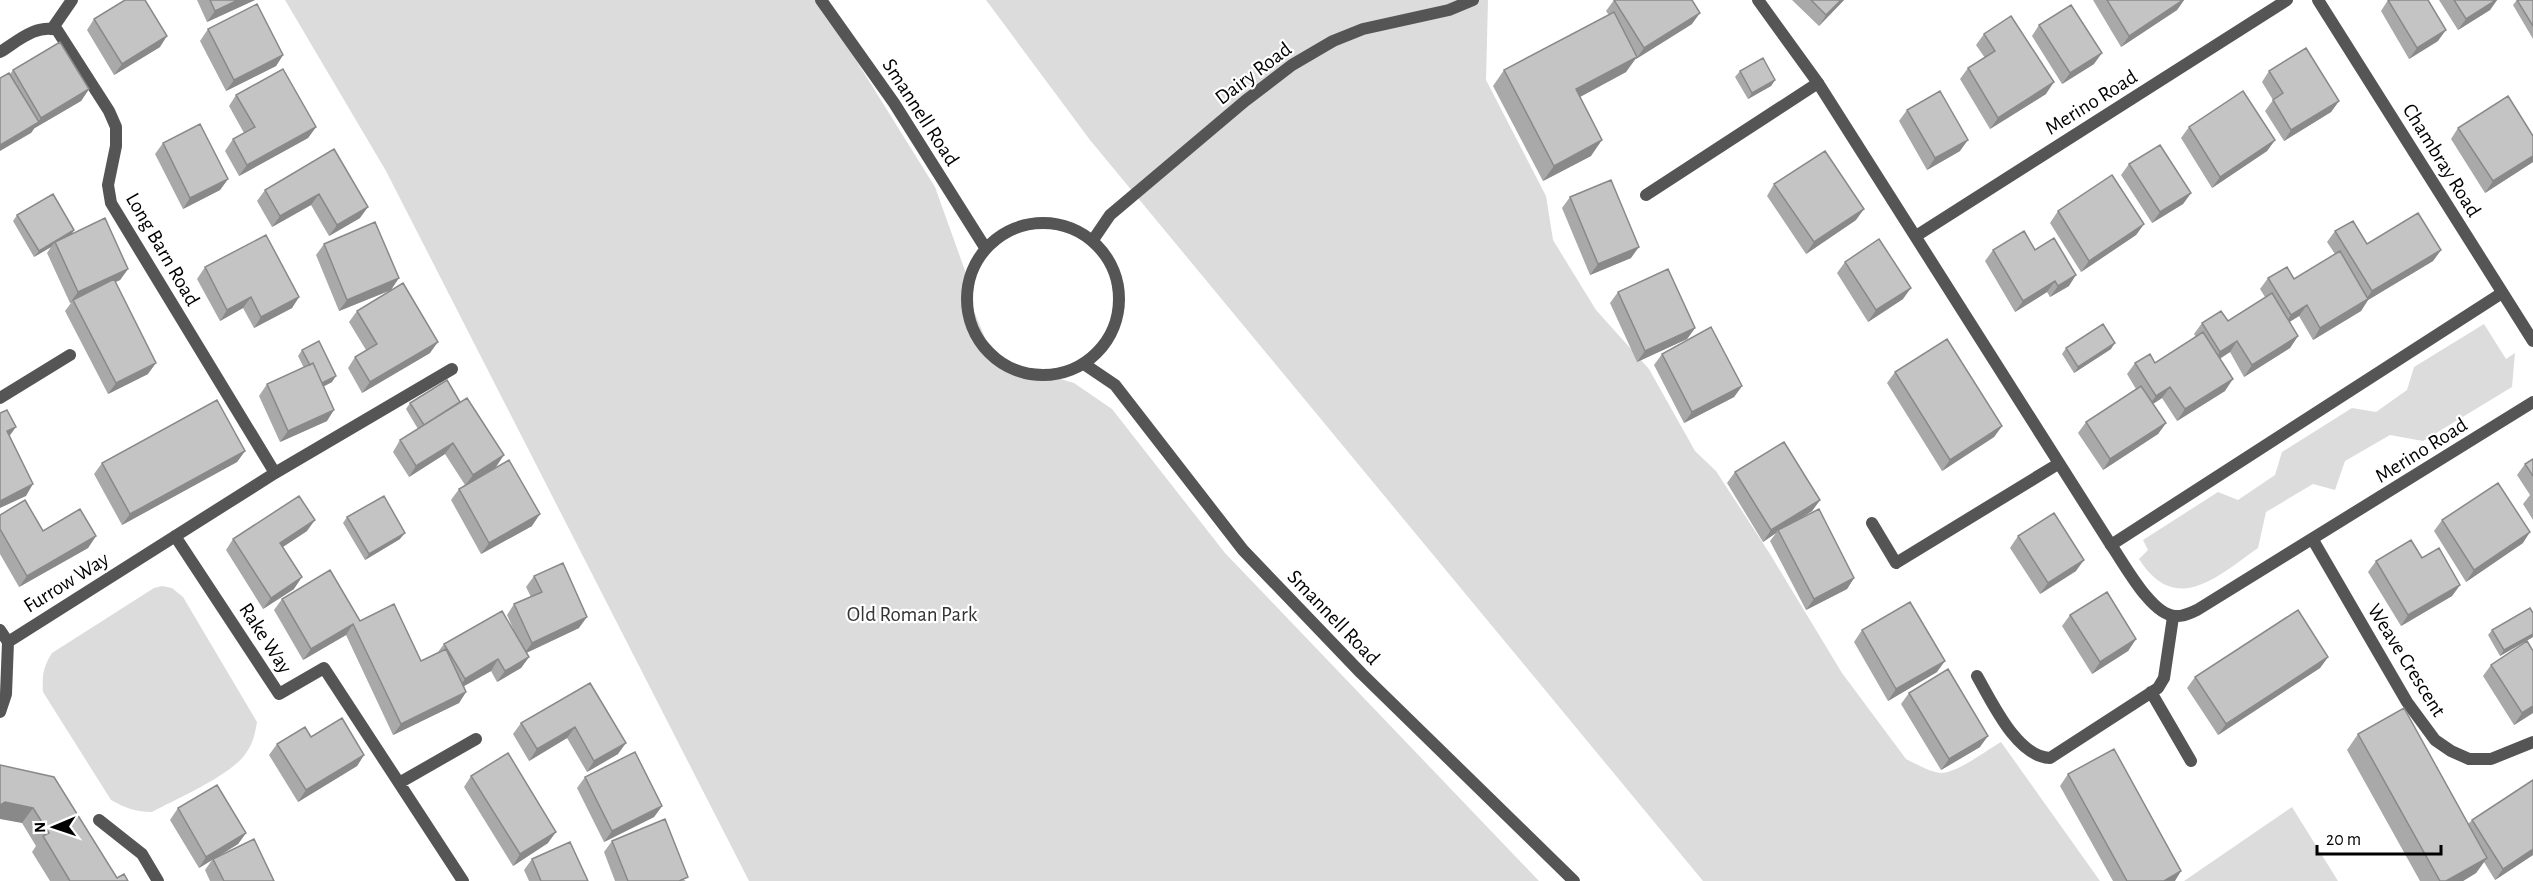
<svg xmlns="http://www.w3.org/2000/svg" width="2533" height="881" viewBox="0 0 2533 881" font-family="'Alegreya Sans',sans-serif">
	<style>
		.green { fill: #dcdcdc }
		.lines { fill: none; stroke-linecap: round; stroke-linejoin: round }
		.service { stroke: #555; stroke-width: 12 }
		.minor { stroke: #555; stroke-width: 12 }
		.tertiary { stroke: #555; stroke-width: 12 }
		.wall { fill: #a9a9a9 }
		.shaded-wall { fill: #898989 }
		.building { fill: #c4c4c4; stroke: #898989; stroke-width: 1.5 }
		.labels { text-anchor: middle; stroke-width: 4.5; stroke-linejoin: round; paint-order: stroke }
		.street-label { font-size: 21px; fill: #000; stroke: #fff }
		.park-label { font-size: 21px; fill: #333; stroke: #fff }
	</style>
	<rect width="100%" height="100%" fill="#fff"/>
	<path class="green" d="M285 0H815L841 36 935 187 968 279 973 309 986 340 1009 364 1074 383 1112 409 1225 553 1539 881H749L386 171Z
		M986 0H1488L1486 80 1546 196 1553 240 1596 310 1649 369 1695 451 1716 471 1770 554 1842 673 1906 759C1916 764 1930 772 1941 773 1957 773 1987 750 2001 742L2100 881H1703L1090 140Z
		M2484 324 2506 359 2515 353 2512 387 2423 441 2390 435 2345 461 2335 490 2313 484 2266 512 2258 548C2218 576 2176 617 2139 559L2148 550 2143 540 2218 492 2238 500 2275 475 2282 452 2352 408 2376 412 2407 390 2414 367Z
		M162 586 172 588 183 597 257 722C255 734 253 743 246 753 232 775 176 799 152 812 136 812 125 808 111 800L43 692C42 676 43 667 52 653L154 588Z
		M2292 807 2338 881H2184Z"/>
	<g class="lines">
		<path class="service" d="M52 29 72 0
			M1646 195 1818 83
			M0 398 70 355
			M1872 523 1896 563 2058 464
			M2111 545 2502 293
			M1977 676C1992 702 2017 757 2050 758L2158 688 2164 678 2173 617
			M2151 692 2191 761"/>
		<path class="minor" d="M1758 0 1818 83 2111 545C2124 563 2151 615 2175 616 2183 617 2190 613 2197 610L2533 402
			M2318 0 2533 341
			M0 52C18 41 36 24 57 30L109 111 116 127V146L108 185 111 203 275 473
			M1916 236 2287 0
			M1093 240 1110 215 1245 101 1292 65 1333 41 1363 29 1449 10 1473 0
			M175 536 279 694 324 668 463 881
			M2313 540 2407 702 2435 740 2451 751 2469 759H2491L2533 742
			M0 630 8 642
			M8 642 275 473 452 369
			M0 712 6 694 8 642
			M399 783 476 739
			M99 820 142 854 158 881"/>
		<path class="tertiary" d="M821 0 894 103 986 249
			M967 299a76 76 0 1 1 152 0a76 76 0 1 1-152 0Z
			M1084 364 1115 385 1243 550 1361 673 1574 881"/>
	</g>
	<path class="wall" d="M197 0H255L207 22Z
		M1614 0 1692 24 1636 59 1635 58 1626 72 1580 97 1591 156 1543 181 1493 86 1504 70 1609 15 1606 11Z
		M1792 0H1844L1819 26Z
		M2093 0H2184L2177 10 2121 47Z
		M2388 0 2438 41 2409 59 2381 11Z
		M2439 0H2497L2490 10 2458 30Z
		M2517 0H2533V39L2513 5Z
		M94 19 160 47 114 75 87 30Z
		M2039 25 2094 64 2062 84 2032 36Z
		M208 29 283 55 276 66 226 91 200 41Z
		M1984 34 2046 94 1990 129 1960 79 1968 68 1985 58 1976 45Z
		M13 70 89 89 81 101 33 129 31 133 10 74Z
		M1740 71 1775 80 1771 86 1748 99 1735 77Z
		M2269 71 2339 101 2331 112 2284 141 2265 111 2273 100 2262 82Z
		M236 95 316 127 308 138 239 176 225 151 233 139 244 133 229 106Z
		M1907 110 1960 151 1927 170 1899 121Z
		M2189 127 2275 140 2267 151 2212 188 2181 138Z
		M2458 128 2533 136V162L2485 193 2451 139Z
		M163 143 228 179 220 190 183 209 155 154Z
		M334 149 360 218 329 236 311 205 272 227 257 201 265 190Z
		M2129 164 2191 193 2183 204 2152 223 2121 175Z
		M1774 184 1856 220 1806 254 1767 196Z
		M1570 197 1631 258 1590 275 1562 208Z
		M2058 211 2144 224 2136 235 2081 272 2050 223Z
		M17 215 74 230 72 234 128 269 120 280 115 282 148 374 108 394 65 311 71 303H70L47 253 51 247 34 257 13 221Z
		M2335 231 2367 244 2441 250 2433 261 2368 300 2361 311 2313 340 2299 316 2289 322 2298 336 2290 348 2244 377 2230 352 2220 359 2225 391 2177 421 2162 398 2153 404 2166 423 2158 434 2103 470 2078 433 2086 422 2136 389 2127 374 2135 363H2155L2196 337 2194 334 2202 323 2228 321 2265 297 2260 289 2268 278 2294 279 2335 254 2327 242Z
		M324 244 391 290 339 311 316 255Z
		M1993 250H2035L2069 286 2050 297 2047 292 2015 312 1985 261Z
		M1845 262 1903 299 1868 322 1837 273Z
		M205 267 299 297 292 308 254 328 243 308 220 321 197 279Z
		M1618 292 1695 328 1687 339 1637 362 1610 303Z
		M357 311 430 353 362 393 348 368 355 357 366 350 349 322Z
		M2066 348 2111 349 2074 373 2062 354Z
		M302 350 332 382 324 386 327 421 280 442 259 396 267 384 304 368 298 356Z
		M1662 354 1742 386 1734 397 1684 423 1654 365Z
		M1895 372 2002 426 1994 437 1942 471 1887 383Z
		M410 403 496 467 482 476 532 526 481 554 451 500 459 489 465 485 445 454 409 477 393 452 400 440 418 429 406 409Z
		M245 451 237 462 122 525 94 474 102 463Z
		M2533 459V520L2523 504 2530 495 2517 475 2525 464Z
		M1735 472 1820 500 1812 511 1795 521 1854 578 1847 589 1806 610 1770 541 1776 533 1763 542 1727 483Z
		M0 515 43 531 96 536 88 548 19 587 0 554Z
		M347 517 400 539 365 560 343 523Z
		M2442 520 2523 543 2466 582 2434 531Z
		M307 531 283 547 294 589 263 609 226 550 233 539Z
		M2018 536 2076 571 2040 594 2010 548Z
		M2422 558 2460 585 2452 596 2401 626 2368 572 2376 561Z
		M534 576 579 628 526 653 529 657 521 668 497 682 491 671 464 686 466 692 459 703 393 735 346 635 303 660 274 610 282 599 360 621 421 661 438 652 444 644 515 633 507 615 514 604 531 597 526 587Z
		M2533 613V637L2500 656 2488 635 2492 630Z
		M2070 615 2136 639 2128 651 2092 674 2062 626Z
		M1862 630 1937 672 1888 701 1854 642Z
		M2533 651V713L2514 725 2483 676 2491 665Z
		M2328 657 2320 668 2218 735 2187 688 2195 677Z
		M590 683 618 754 587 772 567 738 529 761 513 734 521 723Z
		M1909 693 1980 747 1941 770 1901 704Z
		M2358 734 2468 824 2472 820 2533 855 2495 880 2484 862 2476 873 2463 881H2420L2347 750Z
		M311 737 364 755 357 766 298 802 269 755 277 744Z
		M0 765 117 878 128 881H50L32 852 36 846 22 823Z
		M2068 774 2175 881H2113L2060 786Z
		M471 776 548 843 513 866 464 787Z
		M585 777 662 806 654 817 604 842 577 788Z
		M178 808 246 833 238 844 216 858 274 881H210L205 870 212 860 199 868 170 820Z
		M612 841 686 881H615L604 852Z
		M532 859 588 881H529L524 870Z"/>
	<path class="shaded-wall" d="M238 0H255L207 22 215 11Z
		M1841 0H1844L1819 26 1826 15Z
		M2183 0H2184L2177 10 2121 47 2129 36Z
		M2496 0H2497L2490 10 2458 30 2466 19Z
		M1700 13 1692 24 1636 59 1644 48Z
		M2446 30 2438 41 2409 59 2417 48Z
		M167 36 160 47 114 75 122 64Z
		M2102 53 2094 64 2062 84 2070 73Z
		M283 55 276 66 226 91 234 80Z
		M1637 57 1626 72 1565 105 1576 89Z
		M1775 80 1771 86 1748 99 1752 93Z
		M2054 82 2046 94 1990 129 1998 118Z
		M89 89 81 101 33 129 41 118Z
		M2339 101 2331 112 2284 141 2291 130Z
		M39 122 31 133 0 151V145Z
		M316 127 308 138 239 176 247 165Z
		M1602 140 1591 156 1543 181 1554 166Z
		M1968 140 1960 151 1927 170 1935 158Z
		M2275 140 2267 151 2212 188 2220 177Z
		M2533 156V162L2485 193 2493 181Z
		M228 179 220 190 183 209 190 198Z
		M2191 193 2183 204 2152 223 2160 212Z
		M319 194 311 205 272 227 280 216Z
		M368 207 360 218 329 236 337 225Z
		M1864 209 1856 220 1806 254 1814 242Z
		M2144 224 2136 235 2081 272 2089 261Z
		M74 230 70 236 55 242 51 247 34 257 39 251Z
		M1639 247 1631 258 1590 275 1598 264Z
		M2441 250 2433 261 2368 300 2361 311 2313 340 2320 328 2364 302 2372 291Z
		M128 269 120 280 74 302 73 300 70 303 78 292Z
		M2076 275 2069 286 2050 297 2058 286Z
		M399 278 391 290 339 311 347 300Z
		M2055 281 2047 292 2015 312 2023 301Z
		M1911 288 1903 299 1868 322 1876 310Z
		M251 297 243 308 220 321 227 310Z
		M299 297 292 308 254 328 261 317Z
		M2307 305 2299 316 2283 326 2291 315Z
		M1695 328 1687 339 1637 362 1645 351Z
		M2298 336 2290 348 2244 377 2252 365Z
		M2237 341 2230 352 2212 363 2220 352Z
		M438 342 430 353 362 393 370 382Z
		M2115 343 2111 349 2074 373 2078 367Z
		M156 363 148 374 108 394 116 383Z
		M336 376 332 382 315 391 319 385Z
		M2233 379 2225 391 2177 421 2185 409Z
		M1742 386 1734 397 1684 423 1692 412Z
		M2170 387 2162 398 2148 407 2156 396Z
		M334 410 327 421 280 442 288 431Z
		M2166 423 2158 434 2103 470 2110 459Z
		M2002 426 1994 437 1942 471 1950 460Z
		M16 427 8 438 7 431Z
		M453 443 445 454 409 477 416 466Z
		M245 451 237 462 122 525 130 514Z
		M504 455 496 467 465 486 473 475Z
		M33 484 26 496 0 508V501Z
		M1820 500 1812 511 1779 532 1778 530 1776 533 1763 542 1771 530Z
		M540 514 532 526 481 554 489 543Z
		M315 520 307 531 272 554 280 543Z
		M2530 532 2523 543 2466 582 2474 570Z
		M405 533 400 539 365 560 369 554Z
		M96 536 88 548 19 587 27 576Z
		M2084 560 2076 571 2040 594 2048 583Z
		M302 577 294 589 263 609 271 598Z
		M1854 578 1847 589 1806 610 1814 599Z
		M2460 585 2452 596 2401 626 2408 615Z
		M587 617 579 628 524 654 532 643Z
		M353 624 346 635 303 660 311 649Z
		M2533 634V637L2500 656 2504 650Z
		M2136 639 2128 651 2092 674 2100 662Z
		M529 657 521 668 497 682 505 671Z
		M2328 657 2320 668 2218 735 2226 724Z
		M498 659 491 671 457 690 465 679Z
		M1945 661 1937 672 1888 701 1896 689Z
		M466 692 459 703 393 735 401 724Z
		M2533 706V713L2514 725 2522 713Z
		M575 727 567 738 529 761 537 749Z
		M1988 736 1980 747 1941 770 1949 759Z
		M626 743 618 754 587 772 594 761Z
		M364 755 357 766 298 802 306 790Z
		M5 802 33 808 22 823 0 819V805Z
		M662 806 654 817 604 842 612 831Z
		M556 832 548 843 513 866 520 854Z
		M246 833 238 844 199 868 206 857Z
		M2533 849V855L2495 880 2503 869Z
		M2487 858 2476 873 2463 881H2446Z
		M2181 871 2175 881H2164Z"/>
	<path class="building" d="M125 0H145L167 36 122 64 94 19Z
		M210 0H238L215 11Z
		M1614 0H1692L1700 13 1644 48Z
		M1811 0H1841L1826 15Z
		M2107 0H2183L2129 36Z
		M2388 0H2428L2446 30 2417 48Z
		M2454 0H2496L2466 19Z
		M2517 0H2533V26Z
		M257 4 283 55 234 80 208 29Z
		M2071 5 2102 53 2070 73 2039 25Z
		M1614 12 1637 57 1576 89 1602 140 1554 166 1504 70Z
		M2011 16 2054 82 1998 118 1968 68 1995 51 1984 34Z
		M60 42 89 89 41 118 13 70Z
		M2306 48 2339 101 2291 130 2273 100 2283 93 2269 71Z
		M1763 58 1775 80 1752 93 1740 71Z
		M283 69 316 127 247 165 233 139 255 127 236 95Z
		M9 73 39 122 0 145V78Z
		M1940 91 1968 140 1935 158 1907 110Z
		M2243 91 2275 140 2220 177 2189 127Z
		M2508 96 2533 136V156L2493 181 2458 128Z
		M200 124 228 179 190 198 163 143Z
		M2160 145 2191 193 2160 212 2129 164Z
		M334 149 368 207 337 225 319 194 280 216 265 190Z
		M1825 151 1864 209 1814 242 1774 184Z
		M2112 175 2144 224 2089 261 2058 211Z
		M1611 180 1639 247 1598 264 1570 197Z
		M53 194 74 230 39 251 17 215Z
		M2418 213 2441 250 2372 291 2335 231 2353 221 2367 244Z
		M105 218 128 269 78 292 55 242Z
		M375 222 399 278 347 300 324 244Z
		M2024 231 2035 250 2054 238 2076 275 2058 286 2055 281 2023 301 1993 250Z
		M266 235 299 297 261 317 251 297 227 310 205 267Z
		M1879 239 1911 288 1876 310 1845 262Z
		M2340 251 2368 299 2320 328 2307 305 2291 315 2268 278 2287 267 2294 279Z
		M1668 269 1695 328 1645 351 1618 292Z
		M114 279 156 363 116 383 73 300Z
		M403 283 438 342 370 382 355 357 377 344 357 311Z
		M2272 293 2298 336 2252 365 2237 341 2220 352 2202 323 2221 311 2228 321Z
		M2103 324 2115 343 2078 367 2066 348Z
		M1711 327 1742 386 1692 412 1662 354Z
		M2203 332 2233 379 2185 409 2170 387 2156 396 2135 363 2150 354 2155 363Z
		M1947 339 2002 426 1950 460 1895 372Z
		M319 341 336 376 322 383 313 363 310 365 302 350Z
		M313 363 334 410 288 431 267 384Z
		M447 380 460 402 424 425 410 403Z
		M2141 386 2166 423 2110 459 2086 422Z
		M467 398 504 455 473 475 453 443 416 466 400 440Z
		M217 400 245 451 130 514 102 463Z
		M7 410 16 427 7 431 33 484 0 501V413Z
		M1784 442 1820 500 1771 530 1735 472Z
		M2533 459V476L2525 464Z
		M509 460 540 514 489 543 459 489Z
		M2498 483 2530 532 2474 570 2442 520Z
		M299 496 315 520 280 543 302 577 271 598 233 539Z
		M384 496 405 533 369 554 347 517Z
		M25 500 43 531 80 509 96 536 27 576 0 529V515Z
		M1819 509 1854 578 1814 599 1778 530Z
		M2054 513 2084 560 2048 583 2018 536Z
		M2411 540 2422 558 2439 548 2460 585 2408 615 2376 561Z
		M563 563 587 617 532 643 514 604 542 592 534 576Z
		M330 570 360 621 394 604 421 661 446 649 466 692 401 724 353 624 311 649 282 599Z
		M2107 592 2136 639 2100 662 2070 615Z
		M1910 602 1945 661 1896 689 1862 630Z
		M2530 608 2533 613V634L2504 650 2492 630Z
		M2298 610 2328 657 2226 724 2195 677Z
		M502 611 529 657 505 671 498 659 465 679 444 644Z
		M2527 641 2533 651V706L2522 713 2491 665Z
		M1948 669 1988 736 1949 759 1909 693Z
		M590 683 626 743 594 761 575 727 537 749 521 723Z
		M2404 708 2487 858 2446 881H2440L2358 734Z
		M342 718 364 755 306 790 277 744 305 727 311 737Z
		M2114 749 2181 871 2164 881H2127L2068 774Z
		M635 752 662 806 612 831 585 777Z
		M508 753 556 832 520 854 471 776Z
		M0 765 54 777 117 878 124 874 128 881H70L43 836 49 833 33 808 5 802 0 805Z
		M2533 780V849L2503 869 2472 820Z
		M217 785 246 833 206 857 178 808Z
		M665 819 688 877 679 881H628L612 841Z
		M254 839 274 881H224L213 859Z
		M570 842 588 881H541L532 859Z"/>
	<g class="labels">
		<g class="street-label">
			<text transform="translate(1253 73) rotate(-37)" y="7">Dairy Road</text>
			<text transform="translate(2091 102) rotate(-32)" y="7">Merino Road</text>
			<text transform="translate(921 112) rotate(57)" y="7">Smannell Road</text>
			<text transform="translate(2442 160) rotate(58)" y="7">Chambray Road</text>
			<text transform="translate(163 249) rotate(60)" y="7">Long Barn Road</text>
			<text transform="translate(2421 450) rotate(-32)" y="7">Merino Road</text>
			<text transform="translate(66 582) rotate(-32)" y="7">Furrow Way</text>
			<text transform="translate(1334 617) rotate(46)" y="7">Smannell Road</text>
			<text transform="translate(266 638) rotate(57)" y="7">Rake Way</text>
			<text transform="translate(2407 660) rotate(58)" y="7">Weave Crescent</text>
		</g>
		<g class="park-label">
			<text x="912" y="621">Old Roman Park</text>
		</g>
	</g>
	<g transform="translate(54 827) rotate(268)" stroke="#ffffff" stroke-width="4.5" paint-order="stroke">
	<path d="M0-4.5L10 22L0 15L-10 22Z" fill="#000000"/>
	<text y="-9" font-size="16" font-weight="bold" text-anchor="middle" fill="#000000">N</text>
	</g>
	<path d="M2317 845v9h124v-9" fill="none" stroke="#000000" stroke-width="3"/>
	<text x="2326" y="845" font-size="18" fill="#000000" stroke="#ffffff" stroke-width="4.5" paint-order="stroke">20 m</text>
</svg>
